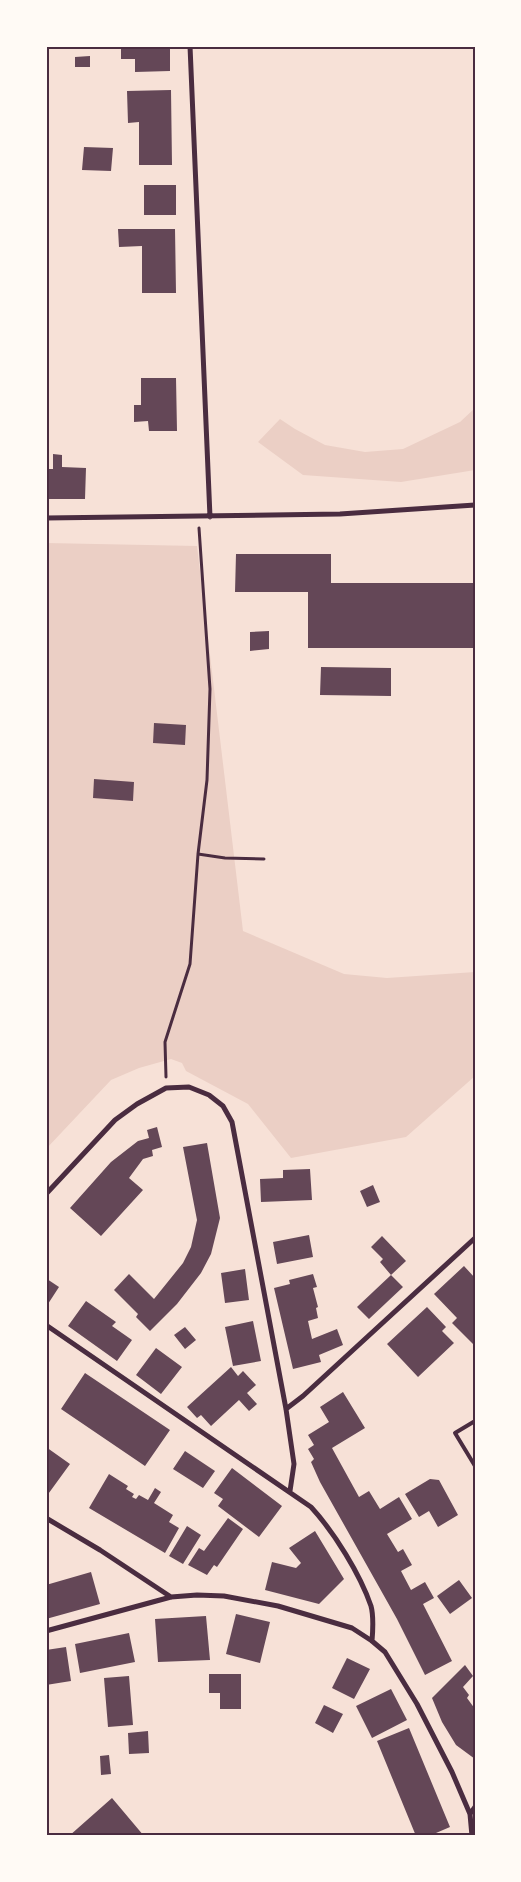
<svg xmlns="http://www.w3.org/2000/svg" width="521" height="1882" viewBox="0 0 521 1882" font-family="Manrope,sans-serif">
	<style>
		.green { fill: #ebcfc5 }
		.building { fill: #644757 }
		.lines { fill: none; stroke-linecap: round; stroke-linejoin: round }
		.path { stroke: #4a2c40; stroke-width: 3 }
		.service { stroke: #4a2c40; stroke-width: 4 }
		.minor { stroke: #4a2c40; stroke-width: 5 }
		.neatline { fill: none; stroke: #4a2c40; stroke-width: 2 }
	</style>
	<rect width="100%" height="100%" fill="#f7e1d7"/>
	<path class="green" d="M475 408V470L401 482 303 475 258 442 280 419 295 429 325 445 365 452 403 449 460 422Z
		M46 543 197 546 243 931 344 974 387 978 475 972V1076L406 1137 291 1158 248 1104 186 1071 182 1063 171 1059 139 1068 111 1080 46 1149Z"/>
	<path class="building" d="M121 46H170V71L135 72V59H121Z
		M90 56V67H75V57Z
		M171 90 172 165H139V122L128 123 127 91Z
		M84 147 113 148 111 171 82 170Z
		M144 185H176V215H144Z
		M118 229H175L176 293H142V246L119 247Z
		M141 378H176L177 431H149L148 421 134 422V405H141Z
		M53 454 62 455V467L86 468 85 499H46V469H53Z
		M236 554H331V583H475V648H308V592H235Z
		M269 631V649L250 651V632Z
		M321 667 391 668V696L320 695Z
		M154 723 186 725 185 745 153 743Z
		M94 779 134 782 133 801 93 798Z
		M157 1127 162 1147 152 1150 153 1156 143 1159 129 1178 143 1190 101 1236 70 1208 111 1162 138 1141 149 1138 147 1130Z
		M207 1143 220 1218 211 1254 201 1273 177 1304 150 1331 136 1317 138 1314 114 1290 129 1274 154 1299 183 1263 191 1247 197 1220 183 1147Z
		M310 1169 312 1200 261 1202 260 1179 283 1178V1170Z
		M373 1185 380 1202 367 1207 360 1191Z
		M309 1235 313 1257 277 1264 273 1242Z
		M382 1236 406 1261 391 1275 380 1262 383 1259 371 1247Z
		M464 1266 475 1278V1342L473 1344 452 1323 457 1318 434 1294Z
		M245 1269 249 1300 225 1303 221 1273Z
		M46 1274 49 1276 47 1279 59 1287 46 1307Z
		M313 1274 317 1287 313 1288 318 1307 316 1308 318 1318 308 1321 312 1339 337 1329 343 1345 319 1355 321 1362 293 1369 274 1288 290 1284 289 1280Z
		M391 1275 403 1287 369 1319 357 1307Z
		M86 1301 116 1322 112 1326 132 1340 117 1361 68 1326Z
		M427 1307 446 1327 442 1331 454 1343 418 1377 387 1344Z
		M253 1321 261 1361 233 1366 225 1327Z
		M185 1327 196 1340 185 1349 174 1335Z
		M156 1348 182 1367 161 1394 136 1375Z
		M231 1367 238 1376 243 1371 256 1385 247 1393 257 1404 249 1411 239 1400 211 1426 201 1415 197 1418 187 1407Z
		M85 1373 170 1430 145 1466 61 1409Z
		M343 1392 365 1428 332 1448 359 1497 369 1491 380 1509 399 1497 412 1519 387 1534 398 1552 403 1549 412 1565 401 1571 411 1590 425 1582 434 1598 423 1604 452 1661 425 1675 397 1619 320 1482 311 1462 314 1459 308 1449 314 1445 308 1435 329 1422 320 1407Z
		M46 1447 70 1464 46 1497Z
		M185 1451 215 1471 203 1488 173 1469Z
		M232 1468 282 1506 259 1537 218 1506 223 1499 214 1493Z
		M109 1474 128 1486 126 1489 134 1494 132 1497 136 1499 139 1495 148 1500 155 1488 161 1492 154 1503 173 1515 169 1522 179 1528 165 1553 89 1508Z
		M430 1479 439 1480 458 1515 438 1527 429 1511 419 1517 405 1494Z
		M228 1518 243 1529 217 1567 214 1565 207 1575 188 1565 199 1548 204 1551Z
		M187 1526 201 1535 183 1564 169 1556Z
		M315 1531 344 1579 319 1604 265 1590 272 1562 296 1568 301 1563 289 1548Z
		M91 1572 100 1604 46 1619V1585Z
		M459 1580 472 1598 450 1614 437 1596Z
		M236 1614 270 1622 260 1663 226 1654Z
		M206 1616 210 1660 158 1662 155 1619Z
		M129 1633 135 1662 80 1673 75 1644Z
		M66 1647 71 1681 46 1685V1650Z
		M347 1658 370 1669 354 1699 332 1688Z
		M465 1665 473 1676 463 1687 469 1695 467 1698 475 1709V1759L456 1745 442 1722 432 1698Z
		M209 1674H241V1709H220V1693H209Z
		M129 1676 133 1725 108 1727 104 1678Z
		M391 1689 407 1720 372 1738 356 1706Z
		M324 1705 343 1714 333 1733 315 1723Z
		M409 1728 450 1827 429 1836H416L377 1741Z
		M148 1731 149 1753 129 1754 128 1733Z
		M109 1755 111 1774 101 1775 100 1756Z
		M112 1798 144 1836H69Z"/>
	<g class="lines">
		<path class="path" d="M198 854 225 858 264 859
			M166 1077 165 1042 190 964 198 854 207 780 210 689 199 528"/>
		<path class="service" d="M475 1421 455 1433 475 1466"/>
		<path class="minor" d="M190 46 210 517
			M46 518 340 514 475 505
			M46 1194 115 1120 137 1104 166 1088 189 1087 209 1095 223 1106 232 1122 286 1409 294 1464 290 1491
			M46 1325 311 1507C334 1532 360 1574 371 1606 374 1617 373 1629 372 1641
			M286 1409 303 1396 475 1238
			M46 1518 100 1550 171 1597
			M46 1631 171 1597 197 1595 224 1596 278 1606 352 1628 372 1641 385 1652 417 1704 452 1772 470 1814 472 1836
			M470 1814 475 1807"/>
	</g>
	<rect width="521" height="1882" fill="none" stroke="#fffaf5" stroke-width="95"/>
	<rect x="48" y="48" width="426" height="1786" class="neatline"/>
</svg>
